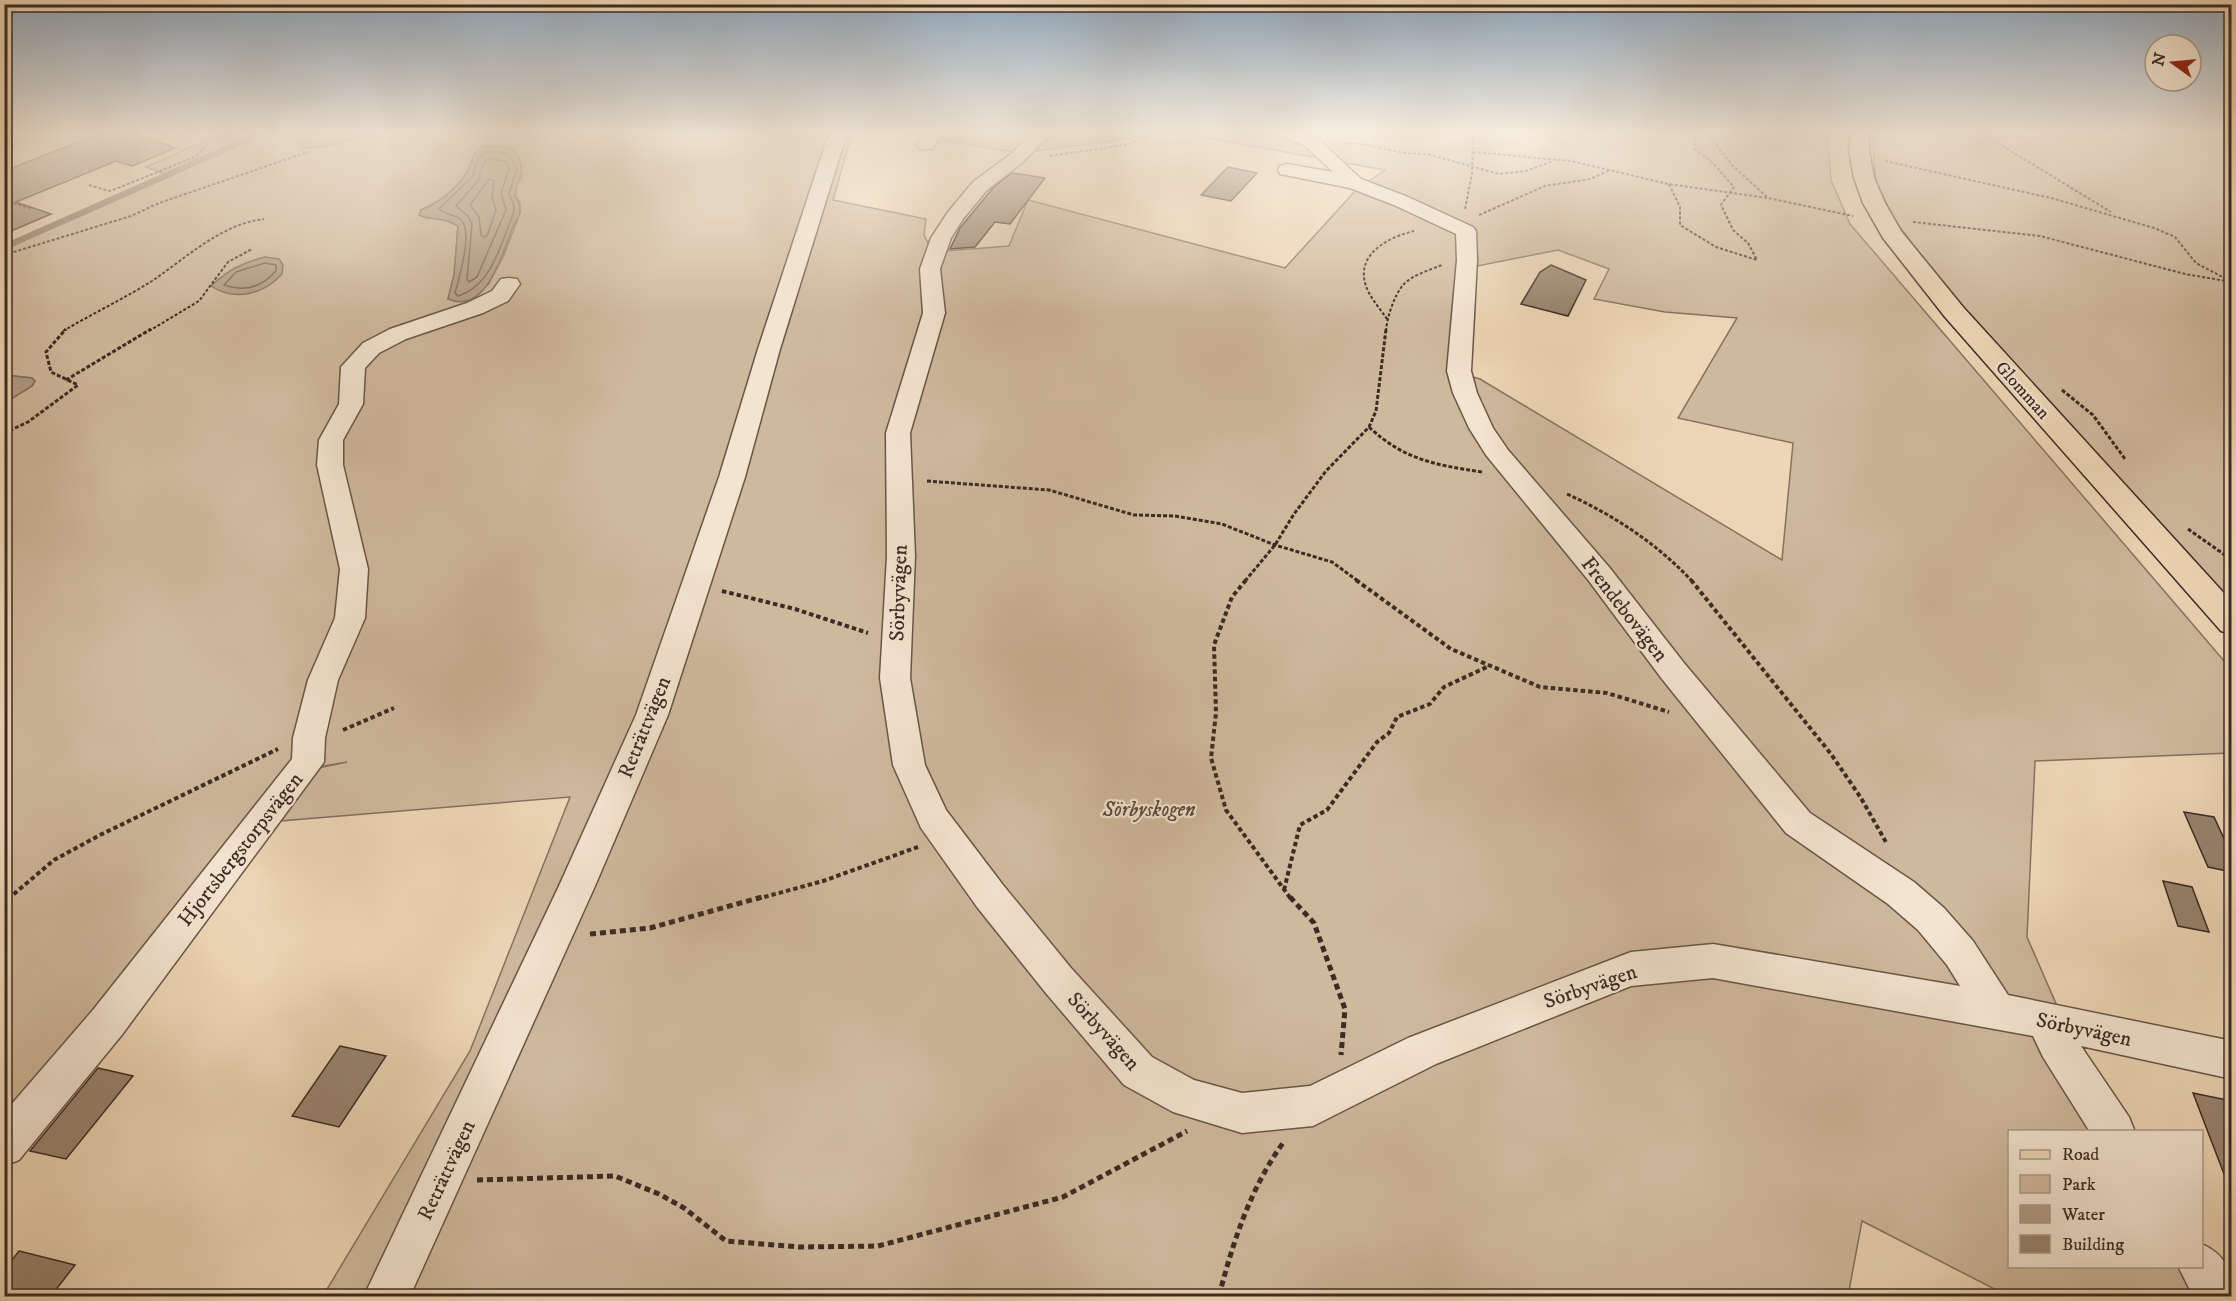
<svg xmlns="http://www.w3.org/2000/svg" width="2236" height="1301" viewBox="0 0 2236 1301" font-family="'IM FELL DW Pica',serif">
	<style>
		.green { fill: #cfb99d; stroke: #867260; stroke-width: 1.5; fill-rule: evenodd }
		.water { fill: #b19c84; stroke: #826f5e; stroke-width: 1.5 }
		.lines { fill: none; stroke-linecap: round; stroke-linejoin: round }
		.shore { stroke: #766454; stroke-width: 1.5 }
		.stream { stroke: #826f5e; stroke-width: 6 }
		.building { fill: #988470; stroke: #3c2b24; stroke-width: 1.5 }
		.minor-casing { stroke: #685648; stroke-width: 3 }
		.major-casing { stroke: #3c2b24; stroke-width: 3 }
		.path-far3 { stroke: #3c2b24; stroke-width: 2; stroke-dasharray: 3 2; stroke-linecap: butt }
		.path-far2 { stroke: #3c2b24; stroke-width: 3; stroke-dasharray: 4 2; stroke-linecap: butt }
		.path-far1 { stroke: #3c2b24; stroke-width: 4; stroke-dasharray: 4.5 3; stroke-linecap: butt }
		.path { stroke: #3c2b24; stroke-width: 5; stroke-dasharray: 6 4; stroke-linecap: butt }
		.minor { fill: #f3e4d0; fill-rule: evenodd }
		.major { fill: #edd6b6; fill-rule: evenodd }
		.labels { text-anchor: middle; stroke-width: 4.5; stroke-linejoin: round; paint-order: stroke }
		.far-street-label { font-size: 18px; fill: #3c2b24; stroke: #f3e4d0 }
		.street-label { font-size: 21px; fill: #3c2b24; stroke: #f3e4d0 }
		.park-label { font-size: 21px; font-style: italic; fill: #59473c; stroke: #f3e4d0 }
	</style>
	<rect width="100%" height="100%" fill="#edd6b6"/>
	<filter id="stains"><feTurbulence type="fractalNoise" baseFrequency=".00333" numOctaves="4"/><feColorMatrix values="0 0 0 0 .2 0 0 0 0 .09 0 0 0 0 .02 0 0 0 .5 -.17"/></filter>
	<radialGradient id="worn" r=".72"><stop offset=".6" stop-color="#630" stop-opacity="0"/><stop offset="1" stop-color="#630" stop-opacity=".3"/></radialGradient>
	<path class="green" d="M223 133H829L661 664 487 1058 378 1296H323L470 1051 570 797 267 822 309 770 347 762 289 772 5 1131 4 403 32 386 35 381 32 378 5 375V249L171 176 146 167ZM484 146 523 175 516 186 515 195 520 203V213L503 257 488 285 448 299 454 275 458 226 441 218H426L421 210C438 203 456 190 466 173 474 160 469 155 484 146Z
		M846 133H852L833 200 926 219 924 235 933 252 1009 246 1028 200 1285 268 1357 189 1385 170 1179 133H1827L1831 180 1850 224 2231 669V753L2035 761 2027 937 2074 1045 2128 1131 2010 1132V1266H2202V1250L2231 1296H2008L1862 1221 1848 1296H410L669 714 750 461 778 339ZM1558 250 1609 269 1594 299 1665 312 1737 318 1678 418 1793 443 1782 560 1480 379 1456 372 1462 269Z
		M898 133H1171L1020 153Z
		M1872 133H2231V604L1966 314 1895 221 1876 181Z"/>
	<path class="water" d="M308 133H375L324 147 303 148 298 143Z
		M499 145 514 150C529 174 518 172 515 195 518 201 521 205 520 212 519 218 514 224 512 229 502 255 486 315 448 299L454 275 458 226C446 217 432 221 419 215L421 210C439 203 453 191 465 176 479 156 466 147 499 145Z
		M265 257 279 259 283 265 282 274C264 294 235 302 211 286 228 270 242 263 265 257Z
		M5 375 32 378 35 381 32 386 5 403Z"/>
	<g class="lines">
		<path class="shore" d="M498 151 510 155 517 169 509 194 514 205V212C501 242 493 285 458 296L455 293C459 278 474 230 460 219 454 214 445 215 439 209L472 177 479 156 486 152Z
			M489 159 505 161 509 169 501 193 506 210 477 277 469 282 467 279 472 224 468 216 456 206 478 181 484 162Z
			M489 179 494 181 492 197 496 210 487 236 484 237 481 235 479 217 470 205Z
			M265 263 276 265V271C262 287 244 292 224 285L236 272Z"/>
		<path class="stream" d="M4 247 262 133"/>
	</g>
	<path class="building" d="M101 133H133L176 148 132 166 116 161 16 202 51 214 4 234V171Z
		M1228 167 1257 173 1231 201 1201 195Z
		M1012 173 1045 178 1010 224 995 222 975 247 950 249 960 228 993 188Z
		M1551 265 1586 280 1568 316 1521 304 1540 272Z
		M2184 812 2214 817 2232 856V872L2208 867Z
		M2163 881 2192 887 2209 932 2178 926Z
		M340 1046 386 1056 339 1127 292 1116Z
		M98 1068 133 1076 66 1159 30 1151Z
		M2193 1093 2232 1101V1187H2229Z
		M19 1251 75 1265 51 1296H4V1270Z"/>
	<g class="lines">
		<defs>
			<path id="minor" d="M4 133H23L10 149 4 150Z
				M829 133H847L780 349 745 477 668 715 595 886 410 1296H364L559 886 636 715 719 477 758 349Z
				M926 133H944L932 149H920L917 145Z
				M1032 133H1051L1023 162 987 190 963 219 951 238 940 269 945 313 910 433 915 556 910 678 925 765 946 810 1003 885 1071 968 1152 1057 1194 1080 1242 1093 1310 1086 1408 1038 1631 952 1713 944 1960 986 1947 965 1918 930 1888 904 1786 833 1662 679 1589 581 1486 455 1469 428 1453 393 1447 371 1457 260 1456 234 1394 205 1350 188 1280 174 1278 170 1280 166 1287 164 1333 172 1304 145 1285 137 1282 133H1305L1316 137 1361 179 1408 197 1473 227 1476 231 1477 260 1471 371 1477 393 1493 428 1508 450 1609 567 1684 663 1810 813 1914 882 1944 908 1973 941 2008 995 2232 1041V1079L2081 1046 2129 1117 2135 1132H2090L2043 1057 2033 1036 1713 978 1631 986 1436 1064 1313 1126 1242 1133 1173 1112 1124 1085 1045 992 977 907 921 828 893 765 880 678 887 556 886 433 923 313 920 269 931 238 948 212 973 182 1011 154Z
				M509 278 517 279 520 284 508 301 483 313 406 339 379 353 365 368 363 404 343 440V465L368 569 365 618 338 680 325 738 324 762 121 1036 19 1160 4 1166V1113L93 1010 292 759 293 738 308 680 335 618 340 569 317 465 319 440 339 404 341 367 363 343 390 329 467 303 492 291 501 279Z
				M2202 1244C2226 1255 2232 1271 2232 1296H2193L2178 1266H2202Z"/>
			<path id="major" d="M1850 133H1869V150L1874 178 1885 203 1901 231 1963 307 2232 602V634L2221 631 1945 317 1883 238 1863 203 1854 178 1849 150Z"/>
		</defs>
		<use href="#minor" class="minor-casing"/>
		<use href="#major" class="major-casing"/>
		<path class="path-far3" d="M1707 133 1733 166 1767 197
			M1981 133 2111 212
			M1344 143 1363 144 1404 153 1427 154 1499 174 1526 171 1553 161
			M1473 152 1571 161 1668 184 1768 198 1853 216
			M1050 156 1131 144 1153 133
			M1885 161 2051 198 2154 228 2175 237 2196 263 2232 282
			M1669 184 1680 207V225L1716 247 1757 260 1748 243 1733 230 1721 205 1734 187 1713 163 1695 149 1696 138 1691 133
			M89 185 109 191 118 188 197 156 208 143 230 133
			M4 200 33 209
			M1465 209 1472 174 1473 133
			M1479 215 1545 186 1590 179 1610 170
			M1913 222 2040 236 2185 274 2226 281
			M4 255 131 216 159 203 308 152
			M1387 319C1381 310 1373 301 1368 291 1352 257 1385 238 1414 231
			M63 331C92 314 123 299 152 281 186 258 221 224 264 219
			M149 331 199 301 228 262 252 249
			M1386 331C1387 317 1394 296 1403 285 1412 275 1430 270 1442 265"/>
		<path class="path-far2" d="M66 380 151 329
			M2062 390 2093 415 2125 459
			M1369 427C1404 460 1436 465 1482 472
			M4 433 28 422 78 385 51 372 46 352 66 329
			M927 481 1049 490 1134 515 1175 516 1222 524 1275 545 1332 562 1358 581
			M1567 494C1615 516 1656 543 1692 581
			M2188 529 2232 560
			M1245 581 1275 545 1294 514 1326 471 1369 427 1376 411 1386 329"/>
		<path class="path-far1" d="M1246 580 1232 597 1214 645 1216 713 1211 758 1226 810 1291 899
			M1356 580 1451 649 1540 687 1607 693 1669 712
			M1691 580 1831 754 1861 798 1887 844
			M722 591 795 609 868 633
			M343 730 394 708
			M1284 890 1300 825 1327 810 1377 742 1389 733 1397 717 1430 704 1444 687 1489 666
			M8 899 54 860 100 835 278 749
			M757 899 823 881 918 847"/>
		<path class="path" d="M1290 897 1314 923 1345 1009 1341 1055
			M4 902 9 897
			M590 934 650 928 762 897
			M477 1180 615 1176 659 1194 684 1208 726 1241 799 1247 878 1246 1063 1197 1187 1131
			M1219 1296C1233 1242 1250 1189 1283 1143"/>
		<use href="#minor" class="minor"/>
		<use href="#major" class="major"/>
	</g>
	<linearGradient id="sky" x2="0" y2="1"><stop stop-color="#92aac0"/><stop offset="0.42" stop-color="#f7edde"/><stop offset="1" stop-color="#f7edde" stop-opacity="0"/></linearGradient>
	<rect width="2236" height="315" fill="url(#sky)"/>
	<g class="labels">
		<g class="far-street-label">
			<text transform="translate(2023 390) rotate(48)" y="6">Glomman</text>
		</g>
		<g class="street-label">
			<text transform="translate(898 593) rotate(-88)" y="7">Sörbyvägen</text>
			<text transform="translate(1625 609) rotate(52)" y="7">Frendebovägen</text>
			<text transform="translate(644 727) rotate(-68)" y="7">Reträttvägen</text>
			<text transform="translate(240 849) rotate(-52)" y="7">Hjortsbergstorpsvägen</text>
			<text transform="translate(1590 986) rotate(-19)" y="7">Sörbyvägen</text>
			<text transform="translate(2084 1029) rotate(12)" y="7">Sörbyvägen</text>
			<text transform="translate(1104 1031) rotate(48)" y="7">Sörbyvägen</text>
			<text transform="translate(446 1170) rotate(-65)" y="7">Reträttvägen</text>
		</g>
		<g class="park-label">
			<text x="1149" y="816">Sörbyskogen</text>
		</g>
	</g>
	<rect width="2236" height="1301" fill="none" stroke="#edd6b6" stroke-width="24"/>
	<rect x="6" y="6" width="2224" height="1289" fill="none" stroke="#3c2b24" stroke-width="3"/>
	<rect x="12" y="12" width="2212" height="1277" fill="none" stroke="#3c2b24" stroke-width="1.5"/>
	<rect x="2008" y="1130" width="195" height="138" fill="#f3e4d0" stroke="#aa9a8b" stroke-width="1.5"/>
	<rect x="2020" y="1150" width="30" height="9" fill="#edd6b6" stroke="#aa9a8b" stroke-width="1.5"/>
	<text x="2062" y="1160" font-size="18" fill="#3c2b24">Road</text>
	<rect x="2020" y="1175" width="30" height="18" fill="#cfb99d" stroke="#aa9a8b" stroke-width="1.5"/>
	<text x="2062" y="1190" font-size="18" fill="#3c2b24">Park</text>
	<rect x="2020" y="1205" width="30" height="18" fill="#b19c84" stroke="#aa9a8b" stroke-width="1.5"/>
	<text x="2062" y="1220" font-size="18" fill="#3c2b24">Water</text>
	<rect x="2020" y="1235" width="30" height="18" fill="#988470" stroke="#aa9a8b" stroke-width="1.5"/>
	<text x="2062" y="1250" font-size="18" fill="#3c2b24">Building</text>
	<g transform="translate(2173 63) rotate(285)"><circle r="28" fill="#f3e4d0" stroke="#aa9a8b" stroke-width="1.5"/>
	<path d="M0-4.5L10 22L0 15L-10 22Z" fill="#8f2418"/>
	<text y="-9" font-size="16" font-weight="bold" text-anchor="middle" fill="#3c2b24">N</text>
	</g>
	<rect width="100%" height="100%" filter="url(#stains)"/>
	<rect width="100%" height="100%" fill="url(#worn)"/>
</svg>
